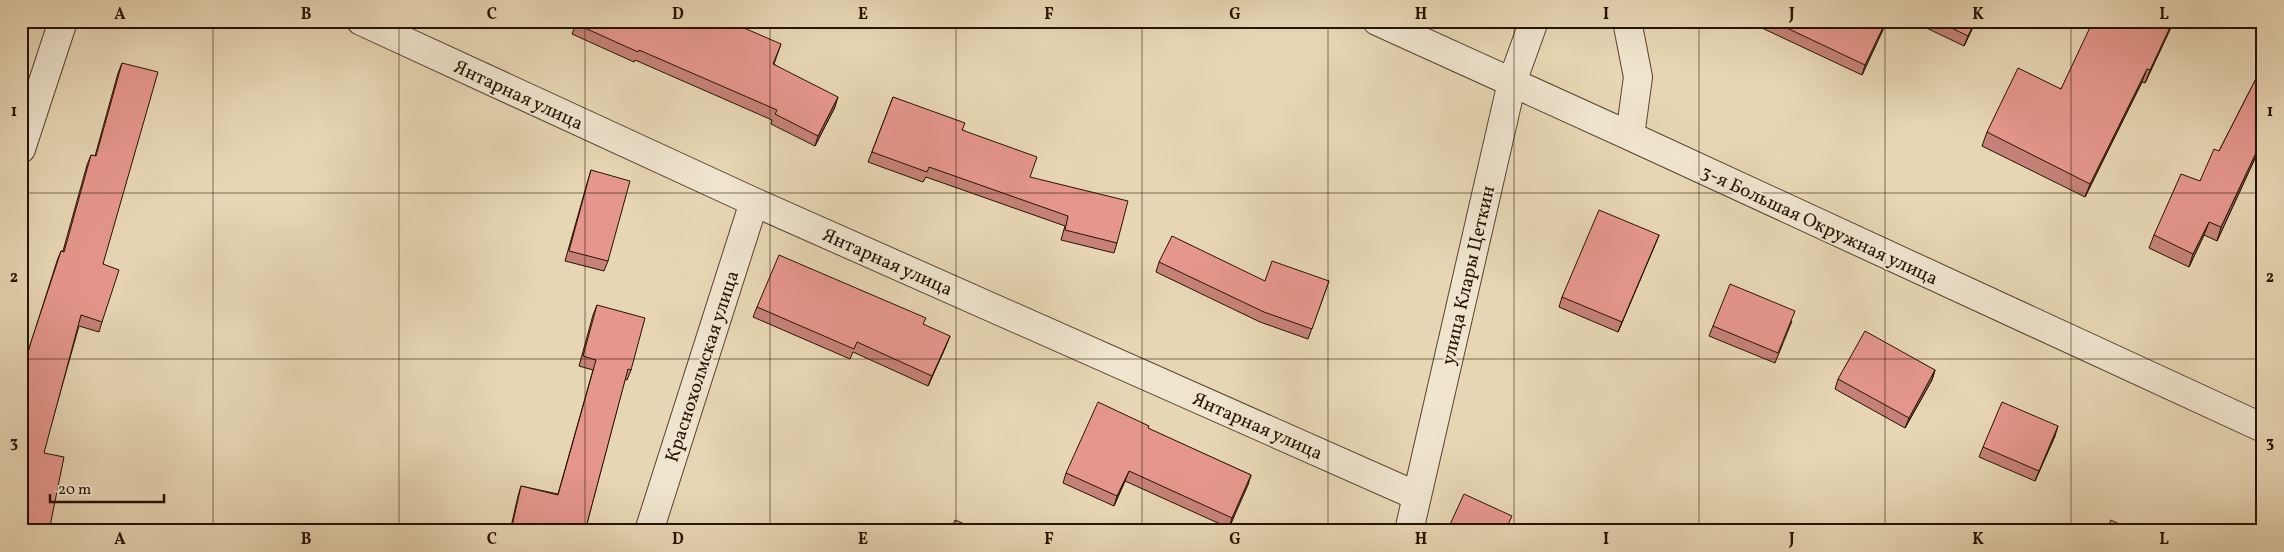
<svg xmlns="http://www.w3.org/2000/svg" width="2284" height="552" viewBox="0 0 2284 552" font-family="Vollkorn,serif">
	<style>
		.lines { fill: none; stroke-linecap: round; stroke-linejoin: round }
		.minor-casing { stroke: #57432e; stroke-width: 30 }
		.minor { stroke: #efe4ce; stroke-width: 28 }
		.wall { fill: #c68279; stroke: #271202 }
		.shaded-wall { fill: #a16a63; stroke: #271202 }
		.building { fill: #e6978d; stroke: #271202 }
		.grid { fill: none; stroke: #271202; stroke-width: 1; stroke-opacity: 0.55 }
		.labels { text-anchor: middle; stroke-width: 4; stroke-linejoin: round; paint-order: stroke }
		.street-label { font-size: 19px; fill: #271202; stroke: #efe4ce }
		.neatline { fill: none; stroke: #271202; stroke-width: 2 }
		.grid-label { font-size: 16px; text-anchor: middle; font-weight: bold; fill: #271202 }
	</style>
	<rect width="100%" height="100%" fill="#e7d6b4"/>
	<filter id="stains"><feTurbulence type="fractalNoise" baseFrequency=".004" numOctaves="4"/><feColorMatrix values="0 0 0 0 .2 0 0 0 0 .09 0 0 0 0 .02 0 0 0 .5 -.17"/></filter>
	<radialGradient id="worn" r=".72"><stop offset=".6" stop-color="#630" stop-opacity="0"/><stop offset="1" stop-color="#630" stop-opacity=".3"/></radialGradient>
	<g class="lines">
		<defs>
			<path id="minor" d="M361 21 754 202 1417 496
				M1377 21 1630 136 2263 428
				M1627 21 1638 77 1630 136
				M21 149 63 21
				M649 531 754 202
				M1409 531 1512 82 1534 21"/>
		</defs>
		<use href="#minor" class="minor-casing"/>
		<use href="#minor" class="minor"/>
	</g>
	<path class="wall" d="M577 21 781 44 774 64 835 107 815 146 771 124 772 120 635 60 634 62 572 34Z
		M1747 21H1887L1862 75Z
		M1912 21H1976L1964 46Z
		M2174 21 2145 83 2142 82 2085 197 1982 146 1987 132Z
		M122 63 103 264 102 322 99 332 79 326 21 531V375L28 352 57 261 61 251H63L87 165 91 155 95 156 118 73Z
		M2263 65V141L2217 241 2204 235 2189 267 2149 248 2154 235 2200 181 2219 151Z
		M893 97 963 130 1030 177 1117 243 1114 253 1061 240 1065 226 926 177 923 182 868 162Z
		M591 170 608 261 604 271 565 261 588 180Z
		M1659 235 1618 332 1559 307 1562 297Z
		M1159 262 1265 281H1329L1308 339 1260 322 1156 272Z
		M597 305 631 370 627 380 625 379 585 531H510L518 496 521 486 558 494 593 370 579 366 593 315Z
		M757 307 924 324 946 346 928 386 853 352 850 359 753 317Z
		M1792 321 1775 363 1709 336 1713 326Z
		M1935 370 1932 380 1905 428 1835 389 1838 379Z
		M1148 429 1251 475 1229 528 1125 481 1114 506 1063 483 1066 473Z
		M2055 436 2035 481 1979 457 1983 447Z"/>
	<path class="shaded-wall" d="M1886 21H1887L1862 75 1865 65Z
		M1975 21H1976L1964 46 1968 36Z
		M2173 21H2174L2145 83 2150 70Z
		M2147 69 2142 82 2085 197 2090 184Z
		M838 97 835 107 815 146 818 136Z
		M2263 138V141L2217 241 2221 227Z
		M2209 222 2204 235 2189 267 2193 254Z
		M1659 235 1655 245 1618 332 1622 322Z
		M950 336 946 346 928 386 932 376Z
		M1935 370 1932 380 1905 428 1909 418Z
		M2058 426 2055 436 2035 481 2039 471Z
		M1129 471 1125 481 1114 506 1117 496Z
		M1251 475 1248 485 1229 528 1232 518Z"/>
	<path class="building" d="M577 21H728L781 44 773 64 838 97 818 136 775 114 777 110 639 50 638 52 576 24Z
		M1772 21H1886L1865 65Z
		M1937 21H1975L1968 36Z
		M2093 21H2173L2150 70 2147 69 2090 184 1987 132 2018 68 2061 89Z
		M122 63 158 72 103 264 119 270 102 322 81 315 44 453 64 457 49 531H21V378L31 342 61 251 64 252 91 155 96 156Z
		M2263 65V138L2221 227 2209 222 2193 254 2154 235 2181 174 2200 181 2214 149 2219 151Z
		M893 97 965 123 962 130 1037 157 1030 177 1128 201 1117 243 1065 230 1068 216 929 167 927 172 872 152Z
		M591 170 630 181 608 261 569 251Z
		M1599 210 1659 235 1622 322 1562 297Z
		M1172 236 1265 281 1272 261 1329 281 1312 329 1264 312 1159 262Z
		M779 255 926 318 923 324 950 336 932 376 857 342 854 349 757 307Z
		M1730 284 1795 311 1778 353 1713 326Z
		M597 305 645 318 631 370 628 369 585 531H511L521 486 558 495 596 360 583 356Z
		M1865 331 1935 370 1909 418 1838 379Z
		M1098 402 1149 426 1148 428 1251 475 1232 518 1129 471 1117 496 1066 473Z
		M2002 402 2058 426 2039 471 1983 447Z
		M1464 494 1512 516 1505 531H1447Z
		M955 520 981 531H950Z
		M2111 520 2133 531H2106Z
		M2262 522H2263V531H2258Z
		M716 528 730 531H716Z"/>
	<path class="grid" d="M213 21V531M399 21V531M585 21V531M770 21V531M956 21V531M1142 21V531M1328 21V531M1514 21V531M1699 21V531M1885 21V531M2071 21V531M21 193H2263M21 359H2263"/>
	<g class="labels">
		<g class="street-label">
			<text transform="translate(519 94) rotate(25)" y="7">Янтарная улица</text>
			<text transform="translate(1820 224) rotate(25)" y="7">3-я Большая Окружная улица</text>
			<text transform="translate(888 261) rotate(24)" y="7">Янтарная улица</text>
			<text transform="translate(1467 275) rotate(-77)" y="7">улица Клары Цеткин</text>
			<text transform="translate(701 366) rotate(-72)" y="7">Краснохолмская улица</text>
			<text transform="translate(1258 425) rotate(24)" y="7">Янтарная улица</text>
		</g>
	</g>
	<rect width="2284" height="552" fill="none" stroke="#e7d6b4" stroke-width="55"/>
	<path d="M50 494v8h114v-8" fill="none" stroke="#271202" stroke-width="2.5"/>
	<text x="58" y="494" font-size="15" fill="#271202" stroke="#efe4ce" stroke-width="4" paint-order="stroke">20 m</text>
	<rect x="28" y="28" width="2228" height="496" class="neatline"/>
	<g class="grid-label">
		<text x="120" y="19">A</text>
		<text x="306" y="19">B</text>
		<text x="492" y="19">C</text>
		<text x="678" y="19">D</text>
		<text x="863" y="19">E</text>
		<text x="1049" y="19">F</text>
		<text x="1235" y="19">G</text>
		<text x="1421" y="19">H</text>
		<text x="1606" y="19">I</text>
		<text x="1792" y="19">J</text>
		<text x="1978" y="19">K</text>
		<text x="2164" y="19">L</text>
		<text x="14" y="116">1</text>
		<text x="2270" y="116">1</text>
		<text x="14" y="282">2</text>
		<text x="2270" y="282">2</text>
		<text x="14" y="447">3</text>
		<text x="2270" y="447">3</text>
		<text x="120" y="544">A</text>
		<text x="306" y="544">B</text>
		<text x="492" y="544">C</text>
		<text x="678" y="544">D</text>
		<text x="863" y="544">E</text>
		<text x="1049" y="544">F</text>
		<text x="1235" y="544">G</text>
		<text x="1421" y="544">H</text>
		<text x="1606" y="544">I</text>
		<text x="1792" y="544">J</text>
		<text x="1978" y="544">K</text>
		<text x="2164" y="544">L</text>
	</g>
	<rect width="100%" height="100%" filter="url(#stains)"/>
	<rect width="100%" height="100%" fill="url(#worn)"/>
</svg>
